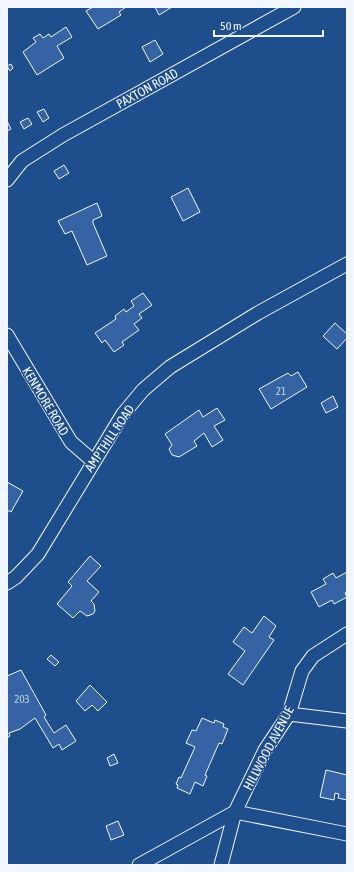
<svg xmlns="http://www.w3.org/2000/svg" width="354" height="872" viewBox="0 0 354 872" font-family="'Asap Condensed',sans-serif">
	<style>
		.building { fill: #3563a3; stroke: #f2f6ff }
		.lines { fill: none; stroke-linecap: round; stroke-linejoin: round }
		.street-casing { stroke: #f2f6ff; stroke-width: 15 }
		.street { stroke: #1f4e8c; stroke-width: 13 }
		.labels { text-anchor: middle; stroke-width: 3; stroke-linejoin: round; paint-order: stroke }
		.number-label { font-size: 11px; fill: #c3d1e8 }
		.street-label { font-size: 13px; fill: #f2f6ff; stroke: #1f4e8c }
	</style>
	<rect width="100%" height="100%" fill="#1f4e8c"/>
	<path class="building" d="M93 7H126L119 12 121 15 98 29 86 11Z
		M155 7H172L159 15Z
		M66 27 72 37 57 46 64 58 37 75 23 52 36 42 33 38 40 34 43 38 49 34 51 37Z
		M155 40 163 54 150 62 142 47Z
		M11 64 13 68 10 71 7 66Z
		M44 109 49 118 43 122 37 112Z
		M28 118 32 124 24 129 20 122Z
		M7 121 11 129 7 131Z
		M64 165 69 173 59 179 54 171Z
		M188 188 200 212 183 221 171 197Z
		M97 203 102 216 93 220V223L107 256 87 265 72 231 65 234 58 221Z
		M143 293 152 305 139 314 142 318 134 324 139 330 122 342 124 345 114 352 105 340 102 343 95 333 116 319 115 316 124 309 126 312 134 306 131 301Z
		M335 323 347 334V338L337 349 323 336Z
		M298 372 307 387 271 409 259 389 288 373 291 376Z
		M333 396 338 407 326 413 321 403Z
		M217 408 225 420 214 426 223 440 212 447 204 433 194 441 197 446 179 457 172 455 169 449 172 445 165 434 199 410 203 417Z
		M7 482 23 491 11 512 7 510Z
		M90 556 101 566 87 581 99 592 91 601 94 604 95 611 93 614 87 616 80 611 73 618 57 604 72 586 68 582Z
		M347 572V592L345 593 347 597 334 604 332 600 319 607 311 592 326 584 323 579 333 573 336 578Z
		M264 616 276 626 269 637 274 640 243 685 228 674 245 651 233 642 244 627 252 633Z
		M51 655 59 662 55 666 47 659Z
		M21 670 46 715 44 717 54 733 66 725 76 741 62 750 59 744 53 748 35 718 20 729 9 733 10 736 7 738V676Z
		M90 685 107 702 98 711 92 705 85 711 76 701Z
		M202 718 214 723 215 720 224 724 223 727 228 729 222 744 219 743 205 775 207 776 203 786 195 782 190 794 177 788 178 785 176 784 179 777 181 778 195 747 186 743 192 730 196 731Z
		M114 754 118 763 110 766 107 758Z
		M326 770 347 775V800L338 798 339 794 335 793 334 800 320 797Z
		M118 821 124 835 111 840 106 826Z"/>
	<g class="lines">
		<defs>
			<path id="street" d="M7 180 22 161 63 135 294 7
				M7 335 71 442 93 461
				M7 583 16 577 38 554 123 414 143 390 170 367 258 313 347 264
				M289 714 347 721
				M235 812 347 834
				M139 865 235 812
				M221 865 235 812 265 750 289 714 302 671 313 656 347 634"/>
		</defs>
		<use href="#street" class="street-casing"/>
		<use href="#street" class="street"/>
	</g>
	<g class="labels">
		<g class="number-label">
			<text x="281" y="395">21</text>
			<text x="22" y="703">203</text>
		</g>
		<g class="street-label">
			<text transform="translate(147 88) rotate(-29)" y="5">PAXTON ROAD</text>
			<text transform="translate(46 401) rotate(59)" y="5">KENMORE ROAD</text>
			<text transform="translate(109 438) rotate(-56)" y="5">AMPTHILL ROAD</text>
			<text transform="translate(268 748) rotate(-62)" y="5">HILLWOOD AVENUE</text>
		</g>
	</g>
	<rect width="354" height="872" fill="none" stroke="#f2f6ff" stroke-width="16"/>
	<path d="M214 30v6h109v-6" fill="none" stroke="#f2f6ff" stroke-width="2"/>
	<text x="220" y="30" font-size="12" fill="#f2f6ff" stroke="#1f4e8c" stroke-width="3" paint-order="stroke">50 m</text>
</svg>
